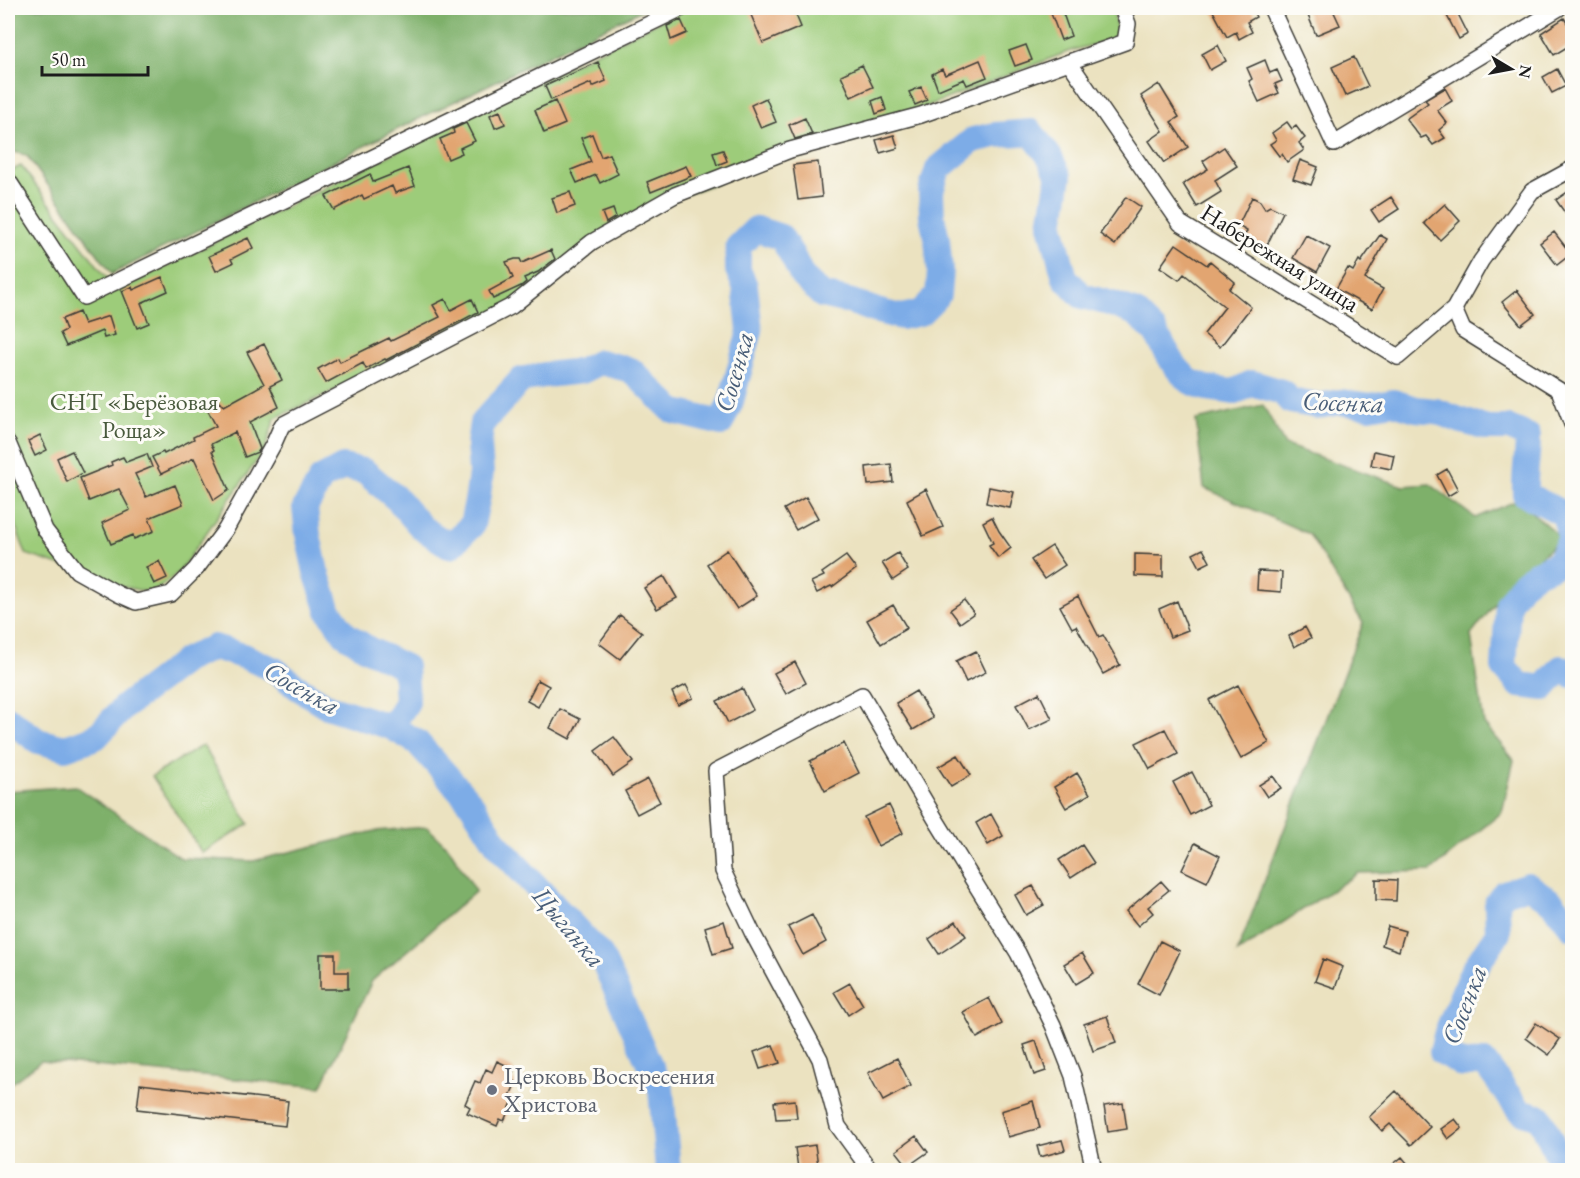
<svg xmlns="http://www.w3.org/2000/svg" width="1580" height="1178" viewBox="0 0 1580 1178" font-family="'EB Garamond',serif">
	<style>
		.green { fill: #9dcc7a; stroke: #5c744b; stroke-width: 1.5 }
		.forest { fill: #7eb06a; stroke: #4d6643; stroke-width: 1.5 }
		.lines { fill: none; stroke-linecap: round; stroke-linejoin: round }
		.river { stroke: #7dace7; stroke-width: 26 }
		.building { fill: #e2a571 }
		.minor-casing { stroke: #3b3a35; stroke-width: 18 }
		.minor { stroke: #fff; stroke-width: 15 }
		.worship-dot { fill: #6b7280; stroke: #fdfcf7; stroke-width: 2 }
		.labels { text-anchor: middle; stroke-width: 6; stroke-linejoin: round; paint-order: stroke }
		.street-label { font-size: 24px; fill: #1c1c1c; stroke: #fdfcf7 }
		.park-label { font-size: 24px; fill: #495a3d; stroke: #fdfcf7 }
		.worship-label { font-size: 24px; fill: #5b616d; stroke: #fdfcf7; text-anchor: start }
		.water-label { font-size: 26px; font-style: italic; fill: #485d77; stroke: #fdfcf7 }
	</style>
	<rect width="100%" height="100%" fill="#fdfcf7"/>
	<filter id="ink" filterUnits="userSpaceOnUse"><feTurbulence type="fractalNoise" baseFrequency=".0167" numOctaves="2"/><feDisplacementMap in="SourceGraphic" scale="12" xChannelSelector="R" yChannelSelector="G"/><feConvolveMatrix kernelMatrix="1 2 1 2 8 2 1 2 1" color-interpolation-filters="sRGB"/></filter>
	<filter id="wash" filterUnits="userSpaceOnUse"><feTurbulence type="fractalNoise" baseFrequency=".008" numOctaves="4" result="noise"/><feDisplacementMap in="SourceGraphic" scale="24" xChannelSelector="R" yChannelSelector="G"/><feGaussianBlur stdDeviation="1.35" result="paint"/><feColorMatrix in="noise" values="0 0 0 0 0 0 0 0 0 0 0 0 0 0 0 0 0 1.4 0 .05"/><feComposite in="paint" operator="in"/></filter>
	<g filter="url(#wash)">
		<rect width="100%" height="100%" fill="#ebe2c0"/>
		<path class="green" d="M686 8H1113L1118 38 1070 51 917 110 632 214 509 304 387 366 275 418 265 449 179 572 153 593 124 587 26 554 8 505V172L21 166 117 291Z
			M203 745 249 824 202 853 152 776Z"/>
		<path class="forest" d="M8 8H646L394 131 112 274 27 156 8 150Z
			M1263 405 1285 445 1403 486 1430 484 1475 518 1518 500 1561 538 1508 587 1471 635 1484 724 1514 760 1502 812 1431 871 1358 873 1237 953 1363 623 1309 534 1204 488 1196 420Z
			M75 786 181 858 253 861 375 831 427 827 449 848 476 891 372 981 321 1087 41 1061 8 1086V791Z"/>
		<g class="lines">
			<path class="river" d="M8 719 38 741 65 748 96 737 124 707 186 660 214 647 246 657 275 670 297 687 329 707 391 727 407 702 405 667 368 649 345 634 329 611 316 572 308 535 305 508 321 479 343 467 364 471 397 499 422 528 450 546 472 525 478 496 481 472 479 444 482 423 521 380 545 375 582 371 600 362 631 370 673 411 721 423 731 401 750 331 745 286 738 270V247L756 229 781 237 792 255 802 276 822 295 852 302 877 311 901 317 920 313 938 295 940 271 937 239 932 217 931 191 938 169 973 140 995 135 1031 132 1049 156 1059 176 1051 225 1065 278 1082 296 1109 303 1136 313 1155 332 1175 366 1189 381 1206 388 1234 392 1252 383 1282 392 1290 401 1318 406 1340 402 1370 406 1393 402 1416 409 1436 411 1462 421 1488 428H1509L1528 436C1528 456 1524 474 1525 494L1564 514 1571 539 1557 564 1536 573 1521 585 1508 604 1504 667 1520 685 1544 688 1561 668 1572 675
				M391 727 417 742 470 802 499 847 601 956 661 1090 668 1170
				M1572 927 1553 903 1528 885 1504 893 1497 903 1498 933 1471 974 1447 1032 1442 1052 1463 1065 1484 1062 1520 1111 1540 1117 1564 1169 1572 1163"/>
		</g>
		<g id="blocks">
			<path class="building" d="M748 8H793L801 27 763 43Z
				M1049 8H1061L1071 36 1061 40Z
				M1220 8H1251L1256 17 1247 22 1252 32 1239 39 1236 32 1227 37 1213 11Z
				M1305 8H1332L1340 25 1316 35Z
				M1443 8H1455L1468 34 1459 39Z
				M1564 18 1572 31V44L1554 55 1541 33Z
				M681 20 687 33 671 40 667 26Z
				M1026 45 1032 60 1015 66 1009 51Z
				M1218 45 1226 61 1210 70 1202 54Z
				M1354 57 1368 86 1345 96 1332 67Z
				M980 60 987 77 967 85 964 79 938 90 932 74 942 69 945 75Z
				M1265 60 1270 73 1277 70 1282 81 1275 84 1279 93 1259 102 1249 81 1252 79 1247 68Z
				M598 62 606 81 592 87 591 83 551 100 545 86Z
				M862 65 873 87 851 97 841 75Z
				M1557 69 1566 86 1552 93 1543 77Z
				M1159 84 1179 117 1171 122 1188 147 1164 163 1149 141 1163 131 1141 96Z
				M921 87 927 100 915 105 909 92Z
				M1445 88 1452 101 1437 110 1447 123 1439 130 1445 138 1433 145 1426 136 1421 138 1406 119 1428 103 1425 100Z
				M882 97 886 110 876 114 872 101Z
				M766 98 776 122 761 128 751 105Z
				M555 101 565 124 544 133 535 110Z
				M500 111 505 124 495 128 490 115Z
				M805 118 812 134 795 139 789 125Z
				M1287 122 1292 129 1296 126 1305 138 1299 143 1304 150 1287 162 1282 154 1279 156 1270 144 1276 140 1272 133Z
				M466 123 475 141 460 148 462 153 448 159 440 139 454 133 453 129Z
				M592 134 601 157 609 154 618 174 600 183 596 175 577 183 571 170 591 162 581 138Z
				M894 135 898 148 880 153 876 140Z
				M1224 147 1237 166 1215 180 1221 192 1197 207 1183 184 1208 169 1203 161Z
				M723 150 727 161 717 165 713 153Z
				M1300 160 1318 167 1311 185 1293 179Z
				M818 162 822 197 798 200 793 165Z
				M686 166 691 176 651 192 647 182Z
				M408 168 415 186 395 193 392 186 364 199 362 195 334 210 326 196 370 174 373 182Z
				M1572 189V223L1556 200Z
				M570 192 575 206 557 213 552 198Z
				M1126 197 1141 207 1115 245 1100 234Z
				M1252 197 1260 201 1265 209 1270 206 1283 212 1265 249 1243 239 1247 231 1238 226Z
				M1391 197 1399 209 1379 222 1371 210Z
				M1445 204 1460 221 1440 240 1424 223Z
				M613 209 616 217 606 223 602 213Z
				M1554 232 1571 254 1557 265 1540 243Z
				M1306 235 1330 248 1317 272 1293 258Z
				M1380 235 1387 239 1365 279 1383 289 1372 309 1336 289 1348 268 1353 271 1359 260 1361 262Z
				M248 238 253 248 231 259 233 263 216 271 209 256Z
				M1176 244 1207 265 1210 261 1235 282 1229 289 1251 307 1220 347 1204 334 1225 307 1184 274 1179 280 1160 267Z
				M551 250 555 259 538 272 524 278 526 282 521 286 493 299 489 291 513 278 506 262 515 259H520L522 263Z
				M162 277 168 291 141 303 149 323 137 328 122 291 132 287 133 290Z
				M1517 290 1535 314 1521 325 1502 302Z
				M445 299 451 310 472 299 478 312 386 360 385 359 366 369 363 363 326 383 318 369 338 358 340 362 389 338 391 341 440 317 433 305Z
				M79 312 84 324 109 316 115 335 104 338 102 331 66 346 60 333 66 330 62 319Z
				M264 344 282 380 270 386 279 407 250 422 260 449 258 452 245 457 235 432 211 444 214 450 212 451 229 490 214 500 194 458 161 474 152 457 163 452 164 454 194 439 193 437 216 426 207 409 221 402 224 406 264 384 247 352Z
				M40 435 47 450 35 456 28 441Z
				M72 451 83 473 67 482 57 458Z
				M1374 451 1394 455 1391 469 1371 465Z
				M147 454 152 467 135 474 146 497 175 485 183 504 149 518 154 531 134 539 133 535 111 544 102 523 130 510 119 489 89 501 80 478 112 465 111 462 123 457 126 462Z
				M891 464 893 482 868 485 866 467Z
				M1447 469 1458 490 1448 496 1437 475Z
				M989 487 1014 492 1010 508 986 503Z
				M926 489 943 527 923 536 907 500Z
				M806 497 818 518 796 530 784 509Z
				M992 517 999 531 1011 548 998 558 989 545 993 543 983 522Z
				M1052 546 1065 565 1044 579 1031 560Z
				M1203 549 1210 562 1200 567 1193 554Z
				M727 550 757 596 737 609 707 564Z
				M898 553 908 570 893 580 882 563Z
				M1135 554 1163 555V577L1135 576Z
				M846 556 856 569 832 587 831 586 817 593 811 582 824 576 822 573Z
				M159 561 167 578 154 584 146 567Z
				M1258 571 1282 572 1281 592 1257 590Z
				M664 576 677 598 657 609 644 588Z
				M1078 596 1099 637 1103 635 1120 665 1103 674 1076 626 1072 628 1060 606Z
				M964 600 974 613 960 623 950 610Z
				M1177 601 1188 630 1170 637 1159 609Z
				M893 605 907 628 881 644 867 620Z
				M620 615 642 632 620 659 599 643Z
				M1305 627 1311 638 1294 647 1289 636Z
				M976 651 986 672 966 682 956 661Z
				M795 662 806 683 786 694 774 673Z
				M538 680 549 686 538 707 527 701Z
				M686 685 693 698 678 705 672 692Z
				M1238 685 1269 743 1241 759 1209 700Z
				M742 688 753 710 728 723 717 701Z
				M916 691 933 718 913 730 896 703Z
				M1039 693 1052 719 1029 730 1016 705Z
				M560 709 580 719 570 739 550 728Z
				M1165 729 1178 754 1150 769 1136 743Z
				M614 737 633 762 613 776 595 751Z
				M844 743 859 773 825 791 810 761Z
				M958 755 971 775 951 787 938 767Z
				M1192 772 1209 805 1190 815 1173 782Z
				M1077 773 1090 794 1066 808 1054 787Z
				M1273 776 1281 788 1267 797 1259 785Z
				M648 779 660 802 637 814 625 791Z
				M889 805 903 833 878 846 864 817Z
				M991 814 1003 836 988 845 976 823Z
				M1195 843 1220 856 1207 882 1182 870Z
				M1082 845 1094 863 1071 878 1059 860Z
				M1376 879 1397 880 1396 901 1376 900Z
				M1161 881 1169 890 1148 907 1153 913 1138 926 1126 911Z
				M1033 886 1044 905 1026 915 1015 895Z
				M812 915 826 942 803 955 788 927Z
				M724 921 732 948 713 954 705 927Z
				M956 921 966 936 939 954 929 939Z
				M1388 926 1405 931 1399 951 1382 945Z
				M1160 941 1180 951 1159 995 1138 984Z
				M1082 953 1094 973 1076 984 1064 964Z
				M320 954H335V972H348V989H320Z
				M1323 959 1343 967 1335 988 1315 981Z
				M850 983 863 1005 848 1015 834 992Z
				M989 998 1002 1024 977 1038 963 1012Z
				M1107 1016 1116 1043 1093 1051 1084 1024Z
				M1536 1023 1560 1039 1549 1055 1526 1038Z
				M1036 1041 1046 1071 1034 1075 1024 1045Z
				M773 1045 780 1063 760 1069 754 1052Z
				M897 1058 911 1086 883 1101 868 1073Z
				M497 1061 514 1069 510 1079 516 1082 510 1096 514 1098 504 1121 500 1119 497 1126 467 1113 470 1107 465 1104 475 1081 480 1083 486 1069 492 1072Z
				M140 1084 288 1101 285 1126 137 1109Z
				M1396 1091 1430 1127 1411 1145 1390 1124 1382 1131 1369 1117Z
				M795 1100 797 1118 776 1119 774 1102Z
				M1033 1101 1040 1128 1008 1137 1001 1111Z
				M1123 1103 1127 1129 1108 1132 1104 1106Z
				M1455 1119 1462 1128 1448 1139 1441 1129Z
				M916 1136 928 1152 908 1166 896 1151Z
				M1062 1140 1065 1150 1040 1157 1037 1146Z
				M815 1145 818 1165 798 1168 795 1148Z
				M1402 1157 1413 1170H1386Z"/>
		</g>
	</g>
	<g filter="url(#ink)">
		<use href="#blocks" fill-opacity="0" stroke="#3b3a35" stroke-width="1.5"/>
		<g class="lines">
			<defs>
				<path id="minor" d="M1271 8 1334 144 1559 8
					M1069 62 1180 223 1398 357 1454 309 1481 261 1532 191 1572 169
					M8 180 84 297 682 8
					M1454 309 1463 330 1559 390 1572 424
					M8 443 45 530 77 571 118 594 136 602 171 594 196 569 226 529 274 443 282 425 512 306 592 242 675 195 790 150 921 115 1125 42 1128 24 1122 8
					M870 1170 838 1126 820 1059 752 932 723 871 716 771 862 695 936 820 1018 953 1053 1025 1073 1076 1094 1170"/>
			</defs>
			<use href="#minor" class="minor-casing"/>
			<use href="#minor" class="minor"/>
		</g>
	</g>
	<circle class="worship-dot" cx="492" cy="1090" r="6"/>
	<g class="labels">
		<g class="street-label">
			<text transform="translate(1280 258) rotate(32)" y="8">Набережная улица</text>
		</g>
		<g class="park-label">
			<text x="134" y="410">СНТ «Берёзовая<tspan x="134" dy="28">Роща»</tspan></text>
		</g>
		<g class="worship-label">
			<text x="504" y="1084">Церковь Воскресения<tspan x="504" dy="28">Христова</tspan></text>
		</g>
		<g class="water-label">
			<text transform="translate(734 372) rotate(-74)" y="9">Сосенка</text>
			<text transform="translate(1343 402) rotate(2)" y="9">Сосенка</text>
			<text transform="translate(302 688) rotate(29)" y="9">Сосенка</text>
			<text transform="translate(569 927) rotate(50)" y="9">Цыганка</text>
			<text transform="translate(1464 1005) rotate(-69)" y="9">Сосенка</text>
		</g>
	</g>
	<rect width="1580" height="1178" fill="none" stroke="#fdfcf7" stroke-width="30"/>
	<g transform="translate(1511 69) rotate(100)" stroke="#fdfcf7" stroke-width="4.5" paint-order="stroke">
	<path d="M0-4.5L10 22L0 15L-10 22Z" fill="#1c1c1c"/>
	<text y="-9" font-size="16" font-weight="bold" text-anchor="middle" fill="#1c1c1c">N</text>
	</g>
	<path d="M42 66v9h106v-9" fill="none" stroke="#1c1c1c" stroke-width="3"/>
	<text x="51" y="66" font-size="18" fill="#1c1c1c" stroke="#fdfcf7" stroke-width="4.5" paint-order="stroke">50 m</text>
</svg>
